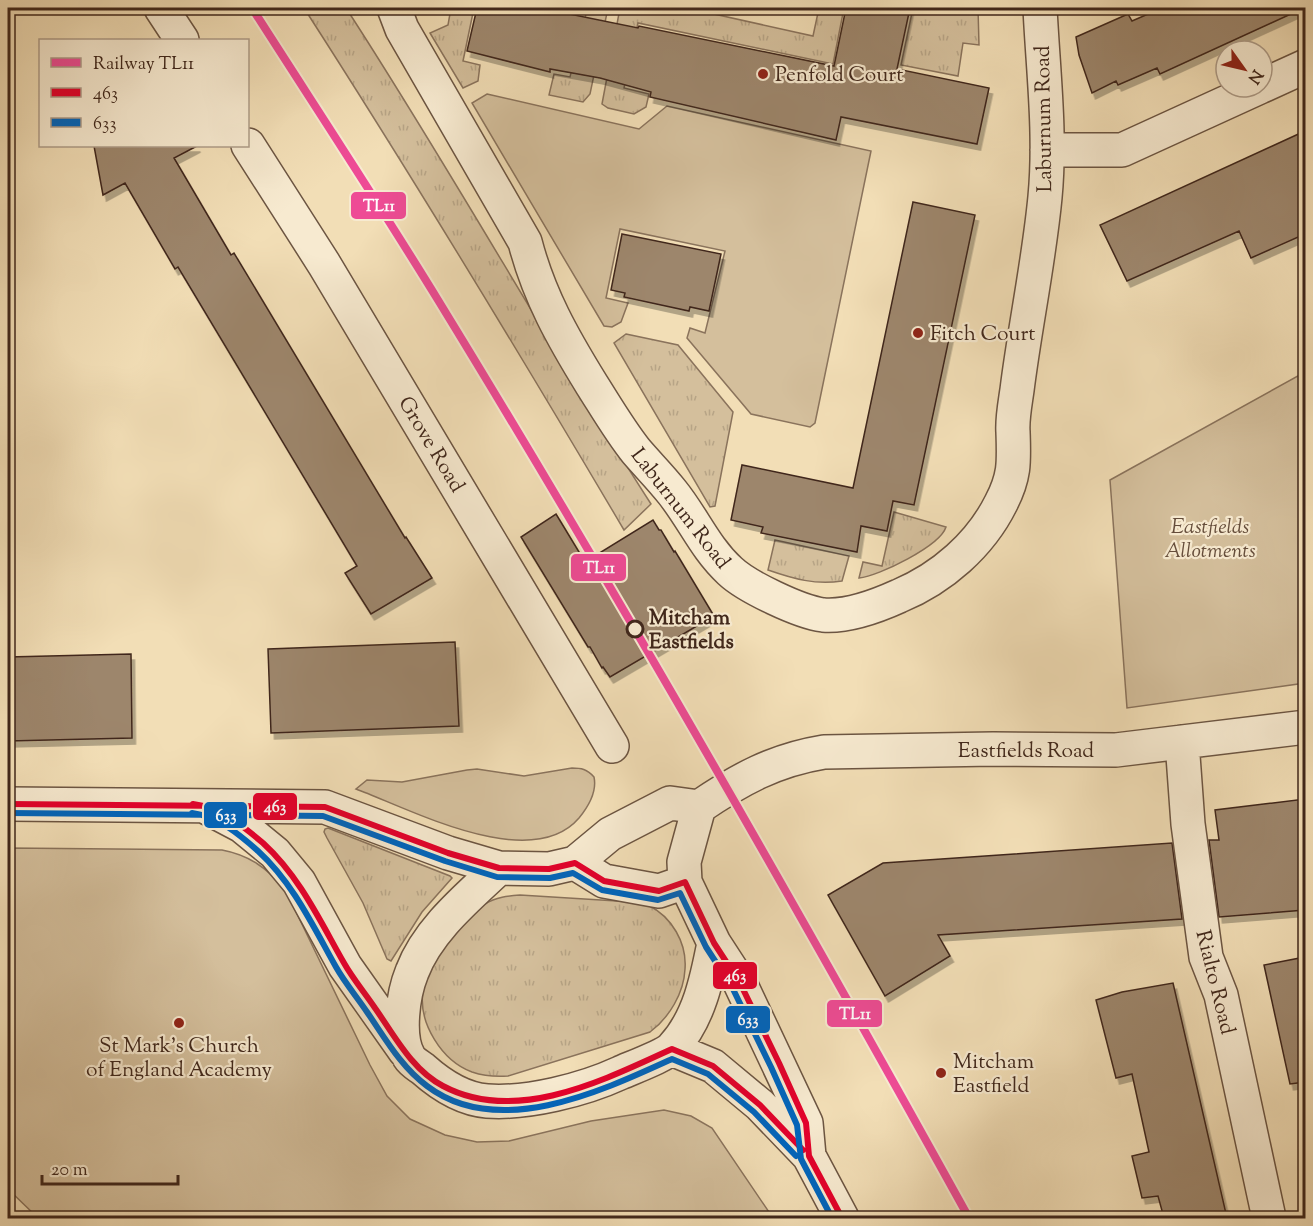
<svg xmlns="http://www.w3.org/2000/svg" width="1313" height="1226" viewBox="0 0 1313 1226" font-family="'Sorts Mill Goudy',serif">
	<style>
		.grass { fill: url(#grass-tufts); stroke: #8a735c; stroke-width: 1.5 }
		.green { fill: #d4bf9c; stroke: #8a735c; stroke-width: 1.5 }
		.building { fill: #9d866c; stroke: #40271b; stroke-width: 1.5; filter: url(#shadow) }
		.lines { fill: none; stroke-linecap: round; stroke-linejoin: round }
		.minor-casing { stroke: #6c5542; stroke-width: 36 }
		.minor { stroke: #f7ead0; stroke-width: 33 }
		.bus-1-casing { stroke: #f7ead0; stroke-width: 10 }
		.bus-2-casing { stroke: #f7ead0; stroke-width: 10 }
		.bus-1 { stroke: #e4002b; stroke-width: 6 }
		.bus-2 { stroke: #0065bd; stroke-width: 6 }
		.rail-1-casing { stroke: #f7ead0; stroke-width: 12 }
		.rail-1 { stroke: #ee4b95; stroke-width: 8 }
		.poi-dot { fill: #8f2418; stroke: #f7ead0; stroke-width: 2 }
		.stop-dot { fill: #f7ead0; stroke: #40271b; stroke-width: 3 }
		.labels { text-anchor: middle; stroke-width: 4.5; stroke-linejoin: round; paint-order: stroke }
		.poi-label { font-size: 21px; fill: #40271b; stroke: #f7ead0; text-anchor: start }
		.street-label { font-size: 21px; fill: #40271b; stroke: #f7ead0 }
		.park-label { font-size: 21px; font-style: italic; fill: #654d3b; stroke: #f7ead0 }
		.stop-label { font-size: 21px; font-weight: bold; fill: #40271b; stroke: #f7ead0; text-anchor: start }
		.line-badge { stroke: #f7ead0; stroke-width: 2 }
		.badge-label { font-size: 16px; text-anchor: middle; font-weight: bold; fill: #fff }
	</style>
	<defs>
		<pattern id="grass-tufts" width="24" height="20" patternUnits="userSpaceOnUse" patternTransform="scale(1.5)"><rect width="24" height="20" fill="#d4bf9c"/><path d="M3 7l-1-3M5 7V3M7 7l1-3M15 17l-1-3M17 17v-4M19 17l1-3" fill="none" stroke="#b7a486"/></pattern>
		<filter id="shadow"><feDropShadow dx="3.5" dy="6" stdDeviation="0" flood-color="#0004"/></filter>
	</defs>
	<rect width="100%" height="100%" fill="#f2deb6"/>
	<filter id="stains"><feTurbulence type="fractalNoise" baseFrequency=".00333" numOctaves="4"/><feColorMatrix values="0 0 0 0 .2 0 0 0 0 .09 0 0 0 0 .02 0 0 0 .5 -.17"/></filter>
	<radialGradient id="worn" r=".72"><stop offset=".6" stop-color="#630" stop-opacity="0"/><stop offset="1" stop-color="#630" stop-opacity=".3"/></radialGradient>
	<path class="grass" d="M304 8H346C452 171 546 341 651 504L624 530C520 354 414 179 304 8Z
		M451 8H474L463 61 480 65 478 81 463 88 430 33 448 25Z
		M581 8H608L590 94 583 102 549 95 554 74 570 77 586 14 580 11Z
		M620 8H687L813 36 819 8H844L833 64 638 23 624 88 649 94 646 107 634 114 608 108 602 104Z
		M913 8H978L979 45 963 43 958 76 901 65Z
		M626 334 678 345 733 412 715 506 710 507 614 343Z
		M894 512 946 527C940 546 879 576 859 578L863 562 882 566Z
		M775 540 849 556 842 581C815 585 794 579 768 570Z
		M328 828 450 876 452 878 422 912 391 961 387 959 363 903 327 838 324 832 325 829Z
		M520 895C552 897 584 899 617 901 626 902 640 901 648 905 672 917 687 943 685 969 684 993 669 1018 650 1032L508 1076C496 1077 484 1076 472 1072 442 1061 418 1023 423 991 426 964 460 917 485 904 496 897 508 896 520 895Z"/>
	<path class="green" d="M487 94 639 129 667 106 871 151 815 423 810 427 751 414 687 338 690 328 705 333 725 251 620 229 606 298 628 303 621 322 612 327 604 326 472 103Z
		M1305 372V683L1127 708 1110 480Z
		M572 768C581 768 587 769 594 777 597 791 588 807 579 818 531 874 410 809 356 789L367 780 402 782 467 770 477 769 524 776Z
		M8 848 222 850C249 855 267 868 285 889L370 1065 387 1096 410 1119 445 1135 477 1142 509 1141 591 1121 664 1110 691 1116 712 1128 773 1218H38L8 1189Z"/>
	<path class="building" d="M477 8H540L638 28 639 26 834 66 846 8H910L897 69 989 88 977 144 841 117 836 140 650 97 651 92 600 78 550 69V72L467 51Z
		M1162 8H1304L1160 74 1157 68 1118 85 1116 81 1092 93 1079 55 1076 37 1128 14 1132 21Z
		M1305 131V234L1251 258 1239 231 1127 281 1100 225Z
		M94 146H197L174 158 231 255 234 253 405 538 406 537 432 578 371 614 345 573 357 566 178 267 175 269 125 183 103 195Z
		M913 202 975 215 914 505 893 501 887 531 861 526 857 552 761 533 763 527 731 520 742 465 853 488Z
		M622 234 721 254 709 311 690 307 689 311 624 297 625 293 611 290Z
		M556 514 585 562 653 520 659 530H661L674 552 675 551 714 616 610 677 603 667 602 668 590 647H588L521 537Z
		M455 642 459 726 271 733 268 649Z
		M131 654 132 738 8 741V657Z
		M1305 799V910L1219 917 1209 840H1219L1215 810Z
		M1172 843 1182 919 938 935 950 956 885 996 828 895 883 863Z
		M1305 957V1082L1290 1084 1264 965Z
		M1173 983 1227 1218H1164L1158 1196 1142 1198 1132 1156 1149 1152 1132 1074 1116 1078 1096 1000 1122 992Z"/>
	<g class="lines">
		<defs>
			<path id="minor" d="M161 8 182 40
				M394 8 402 29 525 242C539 296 563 338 592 385 606 407 620 431 636 451 648 465 661 478 672 492 693 518 705 548 730 571 747 587 800 612 823 615 848 617 877 606 899 596 942 578 980 545 1001 503 1015 476 1014 462 1013 432 1012 419 1015 404 1017 390 1025 326 1039 261 1045 197 1051 134 1043 70 1040 8
				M1262 86 1306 66
				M248 145 324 264 612 746
				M1047 150H1122L1260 87
				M1182 742 1188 824 1206 957 1221 995 1269 1218
				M8 804 325 807 448 853 499 868 549 869 575 863 604 881 659 891 685 882
				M206 807 242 826 275 853 299 882 345 966 405 1051
				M575 863 610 834 670 803 699 807
				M499 868C467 898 428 930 412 972 403 994 397 1036 409 1057 412 1062 419 1066 423 1069 441 1085 462 1099 487 1101 527 1104 583 1090 620 1073 631 1068 666 1055 673 1047 699 1019 707 979 714 943
				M672 1049 713 1066 760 1105 809 1156 842 1218
				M809 1156 806 1123 740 983 714 943 685 882 684 862 699 807C740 779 775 760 824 752L993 749 1116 750 1306 727"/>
		</defs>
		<use href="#minor" class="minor-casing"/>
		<use href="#minor" class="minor"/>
		<defs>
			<path id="bus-1" d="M8 804 325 807 448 853 499 868 549 869 575 863 604 881 659 891 685 882 714 943 740 983 779 1063 806 1123 809 1156 842 1218
				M193 804C220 807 243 826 263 843 300 877 320 921 344 963 353 979 365 993 375 1008 394 1035 412 1070 443 1086 516 1125 604 1080 672 1049L713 1066 760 1105 803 1150"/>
			<path id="bus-2" d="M8 813 323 816 445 861 497 877 550 878 573 873 602 890 658 900 680 893 706 947 732 987 771 1067 797 1125 801 1159 832 1218
				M192 813C217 816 239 834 258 851 293 883 313 926 336 967 345 983 357 997 367 1012 385 1038 401 1067 427 1086 498 1140 602 1091 672 1059L708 1074 754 1112 796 1156"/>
		</defs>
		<use href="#bus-1" class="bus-1-casing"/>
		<use href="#bus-2" class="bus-2-casing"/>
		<use href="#bus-1" class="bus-1"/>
		<use href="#bus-2" class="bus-2"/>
		<defs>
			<path id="rail-1" d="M252 8C314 105 378 202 438 300 623 602 798 909 969 1218"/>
		</defs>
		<use href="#rail-1" class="rail-1-casing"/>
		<use href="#rail-1" class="rail-1"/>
	</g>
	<g class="poi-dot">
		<circle cx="763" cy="74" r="6"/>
		<circle cx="918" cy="333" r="6"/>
		<circle cx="179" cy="1023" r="6"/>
		<circle cx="941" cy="1073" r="6"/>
	</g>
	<circle class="stop-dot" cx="635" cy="629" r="8"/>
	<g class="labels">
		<g class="poi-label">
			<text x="775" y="81">Penfold Court</text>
			<text x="930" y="340">Fitch Court</text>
			<text x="179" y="1052" text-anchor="middle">St Mark's Church<tspan x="179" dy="24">of England Academy</tspan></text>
			<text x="953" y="1068">Mitcham<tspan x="953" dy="24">Eastfield</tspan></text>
		</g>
		<g class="street-label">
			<text transform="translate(1043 119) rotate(-91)" y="7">Laburnum Road</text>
			<text transform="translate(432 444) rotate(59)" y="7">Grove Road</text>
			<text transform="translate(681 508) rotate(52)" y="7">Laburnum Road</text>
			<text x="1026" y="757">Eastfields Road</text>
			<text transform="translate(1216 982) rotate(76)" y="7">Rialto Road</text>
		</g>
		<g class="park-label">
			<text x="1210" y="533">Eastfields<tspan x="1210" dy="24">Allotments</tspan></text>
		</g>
		<g class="stop-label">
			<text x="649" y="624">Mitcham<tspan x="649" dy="24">Eastfields</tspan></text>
		</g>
	</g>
	<g class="line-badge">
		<rect x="350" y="191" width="57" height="29" rx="6" fill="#ee4b95"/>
		<rect x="570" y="553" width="57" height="29" rx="6" fill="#ee4b95"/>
		<rect x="252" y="792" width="46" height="29" rx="6" fill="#e4002b"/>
		<rect x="203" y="801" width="45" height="28" rx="6" fill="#0065bd"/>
		<rect x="712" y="961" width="46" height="29" rx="6" fill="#e4002b"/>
		<rect x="826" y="999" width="57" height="29" rx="6" fill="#ee4b95"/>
		<rect x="725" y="1005" width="46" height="29" rx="6" fill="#0065bd"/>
	</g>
	<g class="badge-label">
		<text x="379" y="211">TL11</text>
		<text x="599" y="573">TL11</text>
		<text x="275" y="812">463</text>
		<text x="226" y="821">633</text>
		<text x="735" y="981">463</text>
		<text x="855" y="1019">TL11</text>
		<text x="748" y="1025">633</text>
	</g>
	<rect width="1313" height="1226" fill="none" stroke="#f2deb6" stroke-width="30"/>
	<rect x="9" y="9" width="1295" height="1208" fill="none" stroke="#40271b" stroke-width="3"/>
	<rect x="15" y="15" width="1283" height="1196" fill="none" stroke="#40271b" stroke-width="1.5"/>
	<rect x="39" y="39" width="210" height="108" fill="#f7ead0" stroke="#ae9c88" stroke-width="1.5"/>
	<rect x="51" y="58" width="30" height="9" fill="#ee4b95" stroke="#ae9c88" stroke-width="1.5"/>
	<text x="93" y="69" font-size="18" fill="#40271b">Railway TL11</text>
	<rect x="51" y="88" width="30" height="9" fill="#e4002b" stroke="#ae9c88" stroke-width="1.5"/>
	<text x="93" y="99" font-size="18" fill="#40271b">463</text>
	<rect x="51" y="118" width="30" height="9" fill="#0065bd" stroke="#ae9c88" stroke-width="1.5"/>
	<text x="93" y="129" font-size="18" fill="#40271b">633</text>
	<g transform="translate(1244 69) rotate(124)"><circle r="28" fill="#f7ead0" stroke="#ae9c88" stroke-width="1.5"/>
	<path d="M0-4.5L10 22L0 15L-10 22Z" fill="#8f2418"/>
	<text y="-9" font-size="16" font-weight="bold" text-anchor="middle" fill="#40271b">N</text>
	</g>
	<path d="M42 1175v9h136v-9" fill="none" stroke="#40271b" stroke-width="3"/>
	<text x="51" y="1175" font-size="18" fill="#40271b" stroke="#f7ead0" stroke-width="4.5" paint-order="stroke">20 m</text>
	<rect width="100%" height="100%" filter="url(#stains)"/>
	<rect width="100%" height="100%" fill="url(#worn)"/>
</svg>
